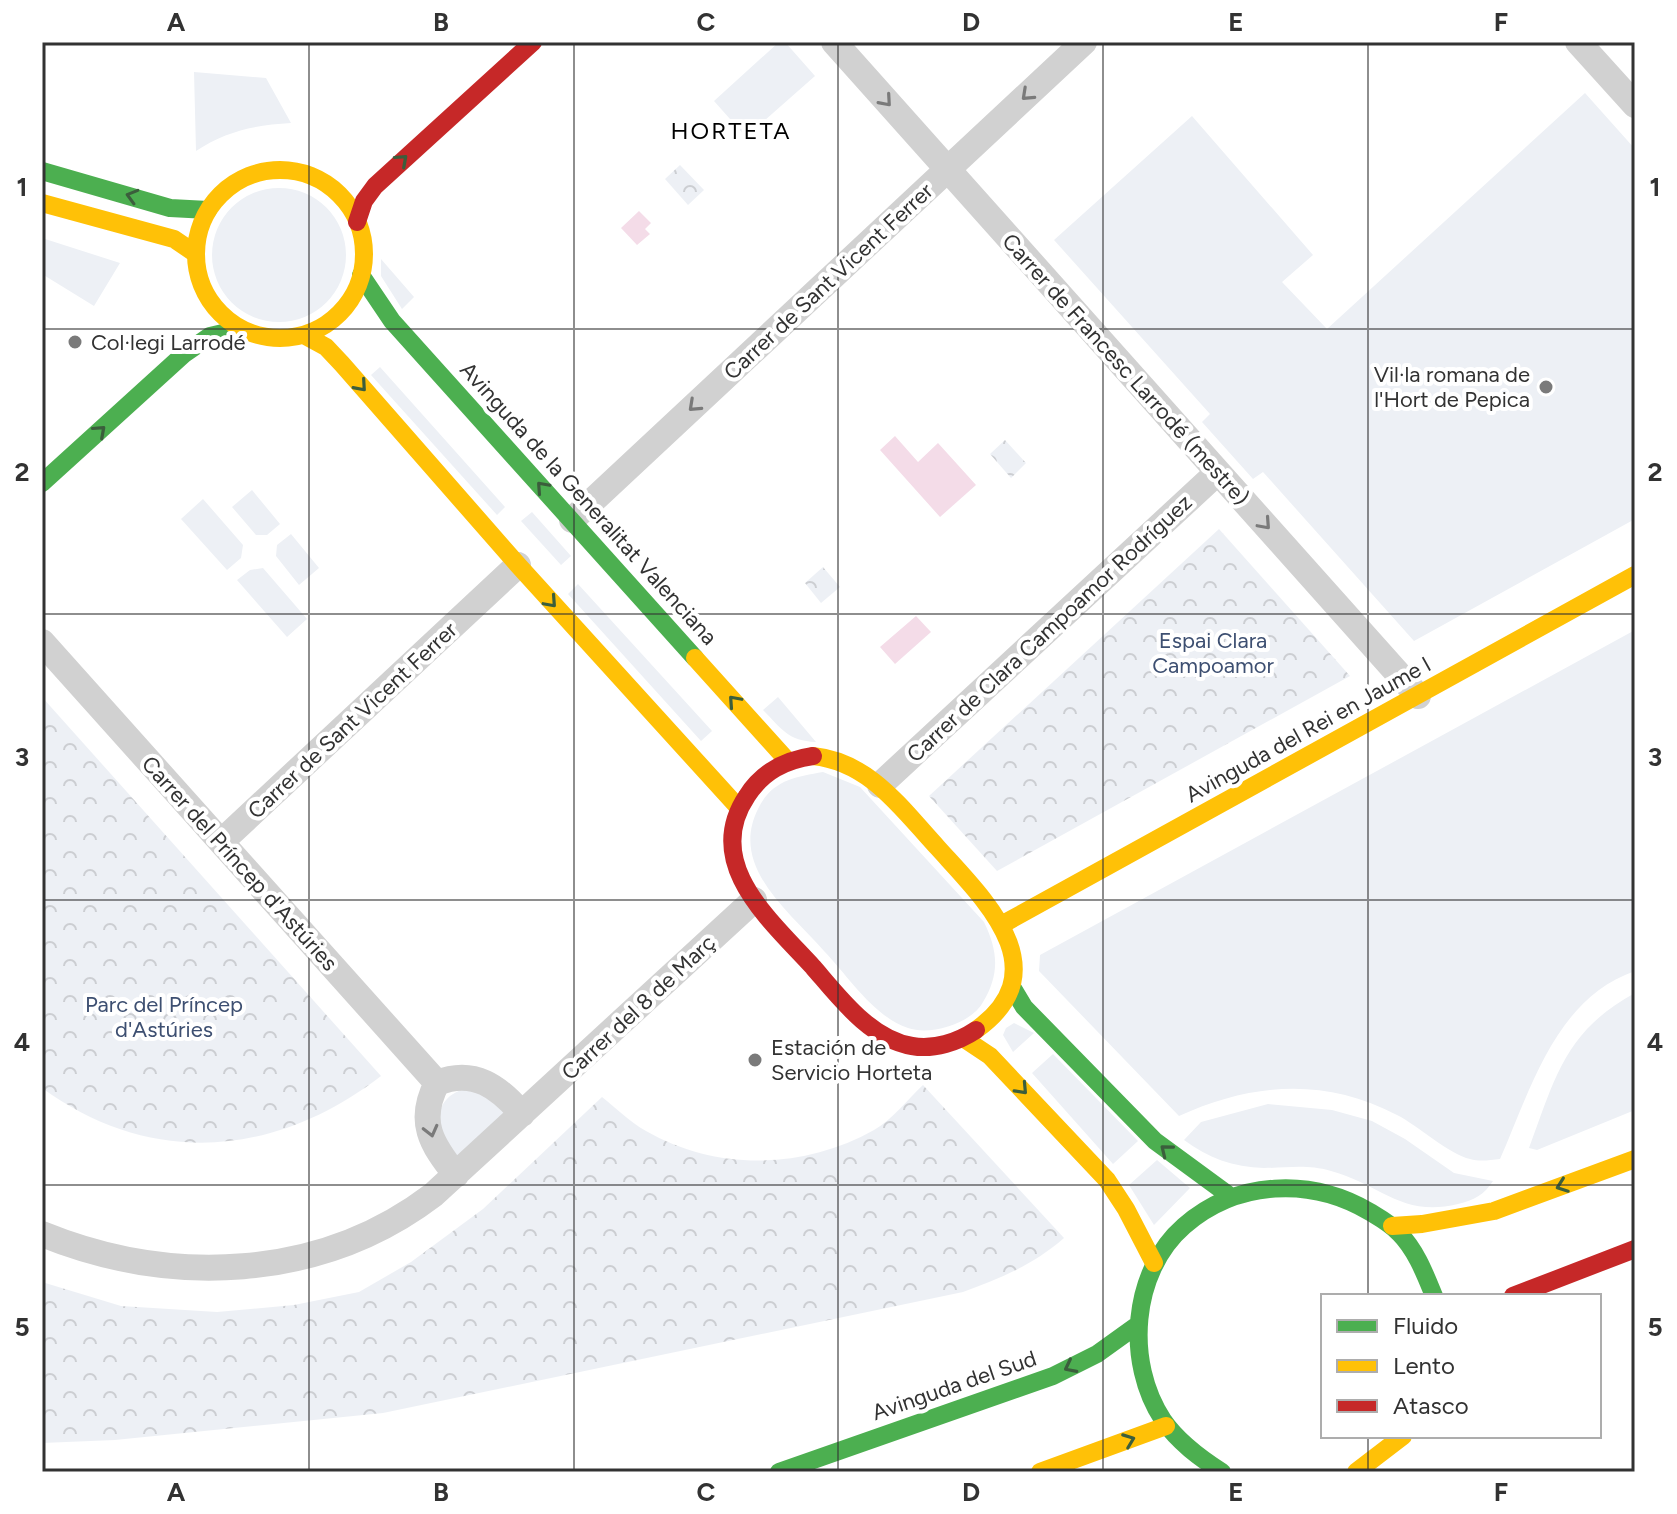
<svg xmlns="http://www.w3.org/2000/svg" width="1677" height="1514" viewBox="0 0 1677 1514" font-family="Figtree,sans-serif">
	<style>
		.green { fill: #edf0f5 }
		.park { fill: url(#park-crowns) }
		.water { fill: #f4dce8 }
		.lines { fill: none; stroke-linecap: round; stroke-linejoin: round }
		.street { stroke: #d1d1d1; stroke-width: 26 }
		.fast { stroke: #4caf50; stroke-width: 18 }
		.slow { stroke: #ffc107; stroke-width: 18 }
		.jam { stroke: #c62828; stroke-width: 18 }
		.oneway { stroke: #7a7a7a }
		.oneway2 { stroke: #3b5e3c }
		.grid { fill: none; stroke: #323232; stroke-width: 2; stroke-opacity: 0.55 }
		.poi-dot { fill: #7a7a7a; stroke: #fff; stroke-width: 3 }
		.labels { text-anchor: middle; stroke-width: 8; stroke-linejoin: round; paint-order: stroke }
		.street-label { font-size: 22px; fill: #323232; stroke: #fff }
		.poi-label { font-size: 22px; fill: #323232; stroke: #fff; text-anchor: start }
		.park-label { font-size: 22px; fill: #3d4f71; stroke: #fff }
		.neighbourhood-label { font-size: 24px; letter-spacing: 2px; fill: #000; stroke: #fff }
		.neatline { fill: none; stroke: #323232; stroke-width: 3 }
		.grid-label { font-size: 26px; text-anchor: middle; font-weight: bold; fill: #323232 }
	</style>
	<defs>
		<pattern id="park-crowns" width="20" height="18" patternUnits="userSpaceOnUse" patternTransform="scale(2)"><rect width="20" height="18" fill="#edf0f5"/><path d="M2 6a3 3 0 1 1 6 0M12 15a3 3 0 1 1 6 0" fill="none" stroke="#ccced2"/></pattern>
	</defs>
	<rect width="100%" height="100%" fill="#fff"/>
	<path class="green" d="M779 42H785L815 76 746 137 714 101Z
		M194 72 266 78 291 123C255 125 226 131 196 151Z
		M1585 93 1635 149V519L1414 641 1263 472 1253 479 1202 422 1210 414 1054 240 1192 116 1313 255 1282 282 1327 329Z
		M212 255a67 67 0 1 1 134 0a67 67 0 1 1-134 0Z
		M42 238 120 263 94 306 42 274Z
		M381 259 414 297 402 309 381 276Z
		M380 367 505 507 497 515 371 375Z
		M252 490 280 524 267 535H256L232 507Z
		M203 499 243 545 241 558 227 570 181 519Z
		M532 512 571 556 561 565 521 521Z
		M291 534 319 568 299 585 276 556 277 545Z
		M263 568 307 619 287 637 237 580 250 570Z
		M578 584 712 731 701 741 568 594Z
		M1635 630V971C1555 999 1531 1089 1500 1159 1490 1160 1480 1162 1470 1159 1450 1155 1417 1125 1397 1115 1324 1077 1252 1083 1179 1116L1039 971 1040 955Z
		M778 697 816 742C788 741 782 729 763 710Z
		M823 772 860 787 984 922C998 951 1000 974 983 1002 972 1023 931 1036 908 1028 873 1016 849 977 824 951 789 911 729 867 758 809 772 780 795 777 823 772Z
		M1635 993V1110L1537 1150 1529 1148C1555 1078 1565 1031 1635 993Z
		M1014 1023 1034 1033 1013 1052 1003 1035 1006 1028Z
		M1053 1054 1138 1141 1113 1164 1032 1073Z
		M475 1088 508 1114 458 1160C431 1134 430 1090 475 1088Z
		M1268 1104 1332 1110 1372 1121 1405 1139 1454 1173 1493 1181C1484 1195 1474 1200 1458 1204 1402 1218 1380 1184 1331 1171 1306 1164 1288 1168 1264 1168 1233 1167 1208 1158 1184 1140L1201 1122Z
		M1157 1160 1190 1188 1154 1225 1129 1185Z"/>
	<path class="park" d="M680 165 704 190 688 205 665 179Z
		M1005 440 1026 463 1011 478 990 454Z
		M1219 529 1350 676 997 871 929 796Z
		M823 567 840 587 821 603 805 583Z
		M42 697 381 1076C276 1157 152 1168 42 1088Z
		M923 1085 1064 1238C1033 1265 1001 1278 963 1292L383 1413 115 1440 42 1443V1282L121 1306 217 1312 294 1305 359 1292 411 1262 483 1209 602 1097C616 1108 630 1122 646 1131 716 1171 803 1170 874 1130 892 1120 908 1099 923 1085Z"/>
	<path class="water" d="M639 211 651 223 645 229 650 234 637 245 621 228Z
		M895 436 918 462 938 443 976 485 940 517 880 450Z
		M916 616 931 632 895 664 880 647Z"/>
	<g class="lines">
		<path class="street" d="M834 42 1418 696
			M1578 42 1635 105
			M572 520 1084 42
			M42 642 437 1083
			M880 785 1218 472
			M221 842 518 565
			M456 1175C431 1144 417 1121 437 1083 474 1068 499 1087 522 1114
			M42 1234C170 1286 320 1281 433 1195L754 900"/>
		<path class="fast" d="M42 171 170 208 208 210
			M361 275 392 321 695 658
			M42 483 184 354 210 336 240 329
			M1012 987 1024 1007 1155 1141 1230 1196
			M779 1472 1053 1376 1097 1354 1136 1326
			M1222 1472C1200 1458 1178 1442 1163 1420 1125 1363 1131 1272 1184 1226 1237 1180 1311 1177 1370 1212 1380 1218 1391 1224 1399 1233 1416 1250 1425 1274 1434 1296"/>
		<path class="slow" d="M196 254a84 84 0 1 1 168 0a84 84 0 1 1-168 0Z
			M42 203 174 239 196 254
			M304 335 326 347 342 364 518 565 737 806
			M695 658 786 759
			M813 756C870 762 901 808 938 848 984 899 1060 970 976 1030
			M1003 924 1635 575
			M963 1038 990 1056 1107 1180 1126 1209 1154 1263
			M1392 1226 1422 1224 1494 1211 1635 1159
			M1040 1472 1166 1426
			M1356 1472 1403 1436"/>
		<path class="jam" d="M357 222 364 201 375 186 533 42
			M813 756C785 760 763 771 747 796 702 863 770 920 813 967 839 997 870 1039 912 1046 934 1050 958 1042 976 1030
			M1513 1296 1635 1249"/>
	</g>
	<defs><path id="oneway-chevron" d="M-2-3.5L2.5 0L-2 3.5" fill="none" stroke-width="1.6" stroke-linecap="round" stroke-linejoin="round" transform="scale(2)"/></defs>
	<g class="oneway">
		<use href="#oneway-chevron" transform="translate(1027 95) rotate(137)"/>
		<use href="#oneway-chevron" transform="translate(886 101) rotate(49)"/>
		<use href="#oneway-chevron" transform="translate(694 406) rotate(137)"/>
		<use href="#oneway-chevron" transform="translate(1265 524) rotate(48)"/>
		<use href="#oneway-chevron" transform="translate(431 1131) rotate(76)"/>
	</g>
	<g class="oneway2">
		<use href="#oneway-chevron" transform="translate(402 160) rotate(-42)"/>
		<use href="#oneway-chevron" transform="translate(132 196) rotate(-164)"/>
		<use href="#oneway-chevron" transform="translate(361 386) rotate(49)"/>
		<use href="#oneway-chevron" transform="translate(100 431) rotate(-42)"/>
		<use href="#oneway-chevron" transform="translate(542 487) rotate(-132)"/>
		<use href="#oneway-chevron" transform="translate(551 602) rotate(48)"/>
		<use href="#oneway-chevron" transform="translate(734 701) rotate(-132)"/>
		<use href="#oneway-chevron" transform="translate(1022 1089) rotate(47)"/>
		<use href="#oneway-chevron" transform="translate(1166 1150) rotate(-141)"/>
		<use href="#oneway-chevron" transform="translate(1562 1186) rotate(160)"/>
		<use href="#oneway-chevron" transform="translate(1070 1367) rotate(153)"/>
		<use href="#oneway-chevron" transform="translate(1129 1440) rotate(-21)"/>
	</g>
	<path class="grid" d="M309 42V1472M574 42V1472M838 42V1472M1103 42V1472M1368 42V1296M42 329H1635M42 614H1635M42 900H1635M42 1185H1635M1368 1436V1472"/>
	<g class="poi-dot">
		<circle cx="75" cy="342" r="8"/>
		<circle cx="1546" cy="387" r="8"/>
		<circle cx="755" cy="1060" r="8"/>
	</g>
	<g class="labels">
		<g class="street-label">
			<text transform="translate(828 281) rotate(-43)" y="8">Carrer de Sant Vicent Ferrer</text>
			<text transform="translate(1126 369) rotate(48)" y="8">Carrer de Francesc Larrodé (mestre)</text>
			<text transform="translate(589 503) rotate(48)" y="8">Avinguda de la Generalitat Valenciana</text>
			<text transform="translate(1049 628) rotate(-43)" y="8">Carrer de Clara Campoamor Rodríguez</text>
			<text transform="translate(352 720) rotate(-43)" y="8">Carrer de Sant Vicent Ferrer</text>
			<text transform="translate(1308 729) rotate(-29)" y="8">Avinguda del Rei en Jaume I</text>
			<text transform="translate(240 863) rotate(48)" y="8">Carrer del Príncep d'Astúries</text>
			<text transform="translate(638 1007) rotate(-43)" y="8">Carrer del 8 de Març</text>
			<text transform="translate(954 1385) rotate(-19)" y="8">Avinguda del Sud</text>
		</g>
		<g class="poi-label">
			<text x="91" y="350">Col·legi Larrodé</text>
			<text x="1530" y="382" text-anchor="end">Vil·la romana de<tspan x="1530" dy="25">l'Hort de Pepica</tspan></text>
			<text x="771" y="1055">Estación de<tspan x="771" dy="25">Servicio Horteta</tspan></text>
		</g>
		<g class="park-label">
			<text x="1213" y="648">Espai Clara<tspan x="1213" dy="25">Campoamor</tspan></text>
			<text x="164" y="1012">Parc del Príncep<tspan x="164" dy="25">d'Astúries</tspan></text>
		</g>
		<g class="neighbourhood-label">
			<text x="731" y="139">HORTETA</text>
		</g>
	</g>
	<rect width="1677" height="1514" fill="none" stroke="#ffffff" stroke-width="88"/>
	<rect x="1321" y="1294" width="280" height="144" fill="#ffffff" stroke="#adadad" stroke-width="2"/>
	<rect x="1337" y="1320" width="40" height="12" fill="#4caf50" stroke="#adadad" stroke-width="2"/>
	<text x="1393" y="1334" font-size="24" fill="#323232">Fluido</text>
	<rect x="1337" y="1360" width="40" height="12" fill="#ffc107" stroke="#adadad" stroke-width="2"/>
	<text x="1393" y="1374" font-size="24" fill="#323232">Lento</text>
	<rect x="1337" y="1400" width="40" height="12" fill="#c62828" stroke="#adadad" stroke-width="2"/>
	<text x="1393" y="1414" font-size="24" fill="#323232">Atasco</text>
	<rect x="44" y="44" width="1589" height="1426" class="neatline"/>
	<g class="grid-label">
		<text x="176" y="31">A</text>
		<text x="441" y="31">B</text>
		<text x="706" y="31">C</text>
		<text x="971" y="31">D</text>
		<text x="1236" y="31">E</text>
		<text x="1501" y="31">F</text>
		<text x="22" y="196">1</text>
		<text x="1655" y="196">1</text>
		<text x="22" y="481">2</text>
		<text x="1655" y="481">2</text>
		<text x="22" y="766">3</text>
		<text x="1655" y="766">3</text>
		<text x="22" y="1051">4</text>
		<text x="1655" y="1051">4</text>
		<text x="22" y="1336">5</text>
		<text x="1655" y="1336">5</text>
		<text x="176" y="1501">A</text>
		<text x="441" y="1501">B</text>
		<text x="706" y="1501">C</text>
		<text x="971" y="1501">D</text>
		<text x="1236" y="1501">E</text>
		<text x="1501" y="1501">F</text>
	</g>
</svg>
